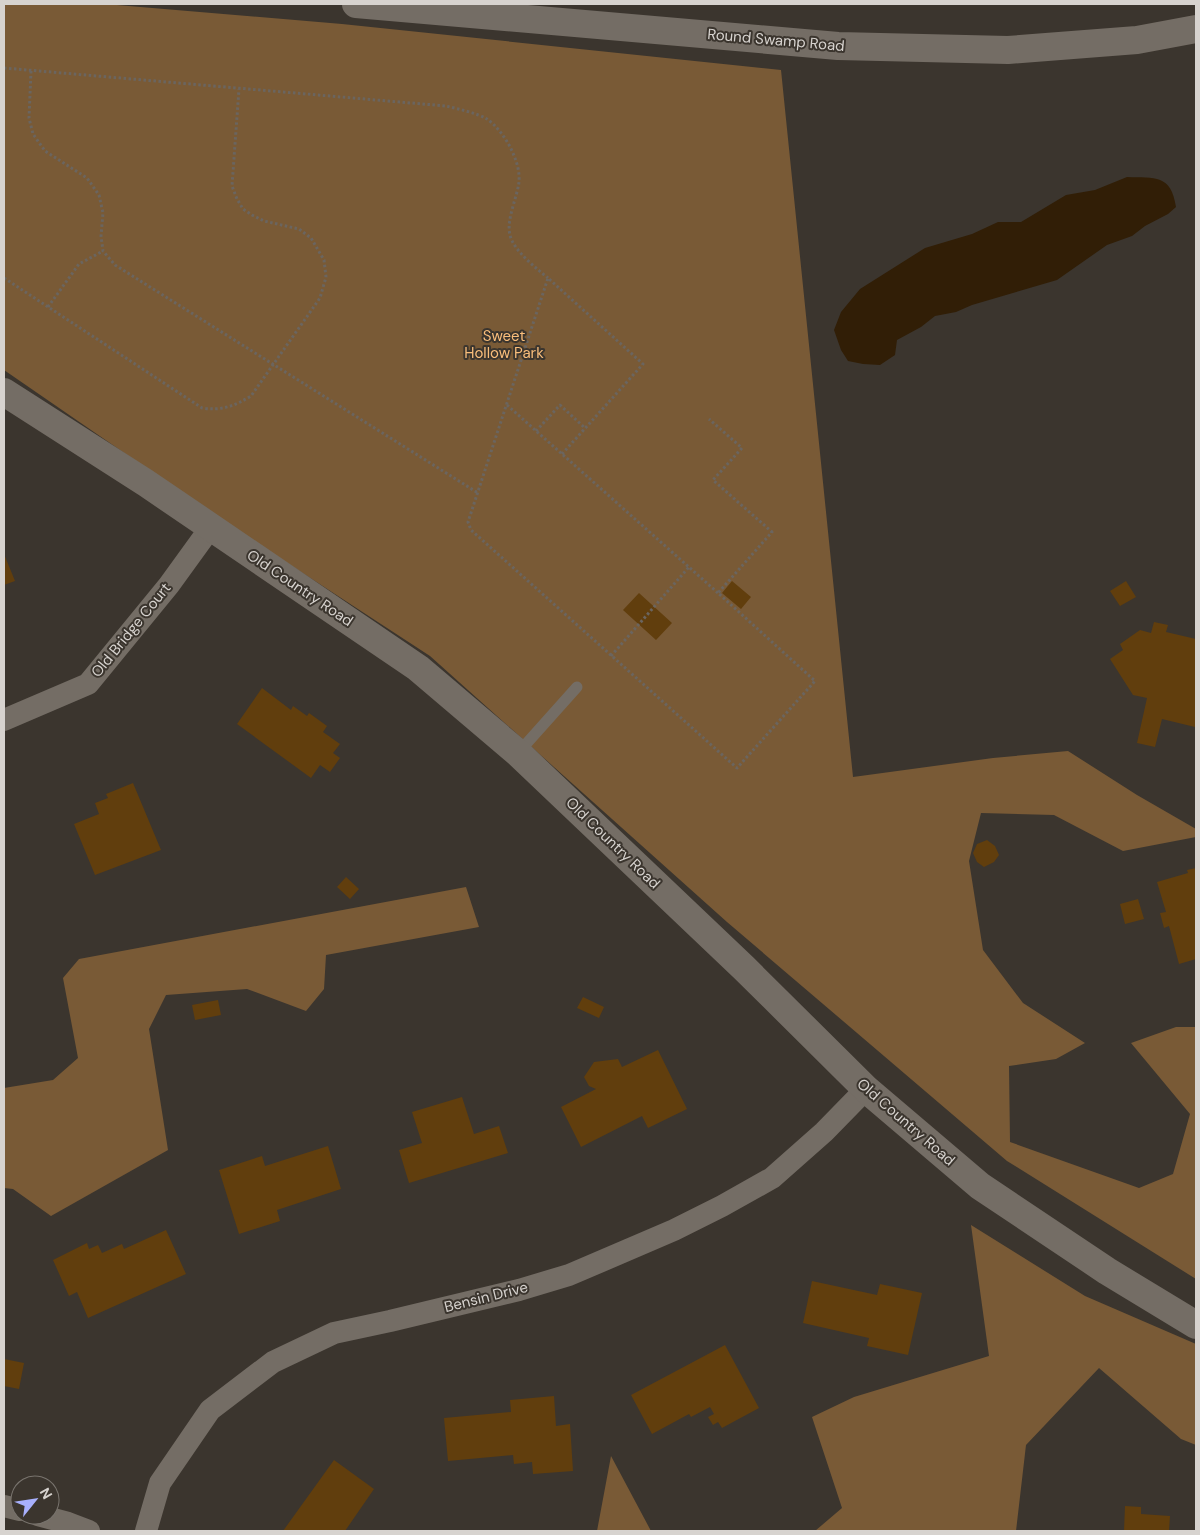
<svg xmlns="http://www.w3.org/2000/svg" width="1200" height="1535" viewBox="0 0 1200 1535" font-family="'DM Sans',sans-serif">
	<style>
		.green { fill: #795a36 }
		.water { fill: #311e06 }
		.building { fill: #613e0d }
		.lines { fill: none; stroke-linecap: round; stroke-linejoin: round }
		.path { stroke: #6b655f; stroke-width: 3; stroke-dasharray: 2.5 2.5; stroke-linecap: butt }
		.service { stroke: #746d65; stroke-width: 11 }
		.minor { stroke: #746d65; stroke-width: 22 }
		.tertiary { stroke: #746d65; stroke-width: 28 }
		.secondary { stroke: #746d65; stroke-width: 28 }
		.labels { text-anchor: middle; stroke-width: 4; stroke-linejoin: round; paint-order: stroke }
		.street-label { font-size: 15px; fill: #d7d3cf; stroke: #3b352e }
		.park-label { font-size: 15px; fill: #fabe7b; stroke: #3b352e }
	</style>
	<rect width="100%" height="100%" fill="#3b352e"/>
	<path class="green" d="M4 4H105L342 24 781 70 853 777 993 758 1068 751 1137 795 1196 829V837L1123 851 1054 815 981 813 969 861 983 950 1023 1003 1085 1043 1056 1059 1009 1066 1010 1142 1139 1188 1173 1174 1190 1114 1131 1043 1176 1027H1196V1279L1007 1161 727 922 430 656 223 521 4 370Z
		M466 887 479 927 326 955 324 989 306 1011 247 989 166 995 149 1029 168 1150 51 1216 13 1189 4 1188V1088L53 1080 78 1058 63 978 79 959Z
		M971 1225 1085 1296 1196 1344V1445L1181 1439 1099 1368 1026 1445 1016 1531H815L842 1508 812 1417 854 1397 989 1356Z
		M611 1456 651 1531H597Z"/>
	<path class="water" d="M1127 177C1155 178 1171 174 1176 207L1168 214 1145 226 1132 236 1107 245 1057 280 972 305 956 312 935 316 921 327 897 340 895 355 880 365 863 364 848 361 841 350 834 330 841 312 860 289 925 248 972 234 998 222H1021L1066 195 1095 190Z"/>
	<path class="building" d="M4 554 15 581 4 585Z
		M732 581 751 597 741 609 722 593Z
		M1126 581 1136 597 1120 606 1110 591Z
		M639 593 672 623 656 640 623 610Z
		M1154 622 1168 625 1166 632 1196 639 1195 727 1162 719 1155 747 1137 743 1147 698 1133 695 1110 659 1123 650 1120 644 1140 630 1151 633Z
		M262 688 291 710 293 706 307 716 309 713 327 726 323 732 340 744 333 753 340 758 330 772 320 765 311 778 237 724Z
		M133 783 161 850 95 875 74 824 99 814 95 803 108 798 106 794Z
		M987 840 995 846 999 855 994 862 984 867 977 862 973 853 977 844Z
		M1196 868V959L1179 964 1169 926 1164 928 1160 913 1166 912 1157 882 1188 873 1187 870Z
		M346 877 359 889 350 899 337 887Z
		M1138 899 1144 919 1125 924 1120 904Z
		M583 997 604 1007 599 1018 577 1008Z
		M218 1000 221 1015 195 1020 192 1005Z
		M658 1050 687 1109 648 1128 642 1116 581 1147 561 1107 596 1089 589 1086 584 1077 594 1062 618 1059 622 1067Z
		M462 1097 474 1134 499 1126 508 1153 409 1183 399 1150 422 1143 412 1112Z
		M328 1146 341 1189 277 1210 280 1221 239 1234 219 1170 262 1156 265 1166Z
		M166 1230 186 1274 88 1318 77 1292 69 1296 53 1260 87 1243 89 1249 98 1245 102 1253 122 1244 124 1249Z
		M812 1281 877 1295 880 1284 922 1293 908 1355 867 1346 869 1338 803 1323Z
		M725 1345 759 1408 722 1428 718 1422 713 1425 708 1417 714 1414 710 1407 691 1417 689 1414 652 1434 631 1395Z
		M4 1359 24 1363 19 1389 4 1386Z
		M554 1396 556 1426 570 1424 573 1471 533 1474 532 1462 514 1464 513 1455 448 1461 444 1418 511 1412 510 1400Z
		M334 1460 374 1489 345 1531H283Z
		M1125 1506 1141 1507V1514L1170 1516 1169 1531H1124Z"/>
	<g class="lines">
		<path class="path" d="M4 68 446 106C458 109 477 113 487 119 504 131 521 161 519 182 517 198 506 220 510 235 513 250 537 269 548 278
			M31 71 29 118 33 134 45 151 87 178 99 195 103 213 101 236 103 251 115 265 478 493
			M4 278 202 408C221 411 235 406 251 396L320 298 326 277 324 260 311 238 299 229 264 221 252 215 243 209 237 199 232 186 239 89
			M48 307 79 264 103 251
			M507 405 718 593
			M536 431 560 405 585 428
			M562 454 643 364 548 278 468 522 471 530 737 768 815 681 718 593 772 532 713 480 742 448 709 419
			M611 656 689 567"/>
		<path class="service" d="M518 753 577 687"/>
		<path class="minor" d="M4 720 88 684 169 585 211 527
			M4 1506 20 1510
			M38 1515 68 1523 89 1531
			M146 1531 160 1483 210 1410 273 1362 334 1333 390 1321 519 1290 569 1275 674 1230 722 1206 772 1178 824 1132 866 1089"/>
		<path class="tertiary" d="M356 4 838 46 1008 50 1137 40 1196 29"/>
		<path class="secondary" d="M4 392 146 483 418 668 518 753 744 968 866 1089 980 1186 1107 1271 1196 1325"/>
	</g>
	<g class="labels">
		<g class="street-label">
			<text transform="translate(776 40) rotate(5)" y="5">Round Swamp Road</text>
			<text transform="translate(300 588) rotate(34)" y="5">Old Country Road</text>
			<text transform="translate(131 630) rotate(-51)" y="5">Old Bridge Court</text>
			<text transform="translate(613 843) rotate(44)" y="5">Old Country Road</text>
			<text transform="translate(906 1122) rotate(41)" y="5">Old Country Road</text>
			<text transform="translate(486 1297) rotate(-14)" y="5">Bensin Drive</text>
		</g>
		<g class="park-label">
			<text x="504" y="341">Sweet<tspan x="504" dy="17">Hollow Park</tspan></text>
		</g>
	</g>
	<rect width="1200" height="1535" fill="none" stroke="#d7d3cf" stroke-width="10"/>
	<g transform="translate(35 1500) rotate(60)"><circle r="24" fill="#3b352e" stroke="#79746e"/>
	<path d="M0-4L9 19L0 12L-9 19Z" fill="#a8b0fc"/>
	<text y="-8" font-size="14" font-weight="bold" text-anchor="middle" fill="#d7d3cf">N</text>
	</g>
</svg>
